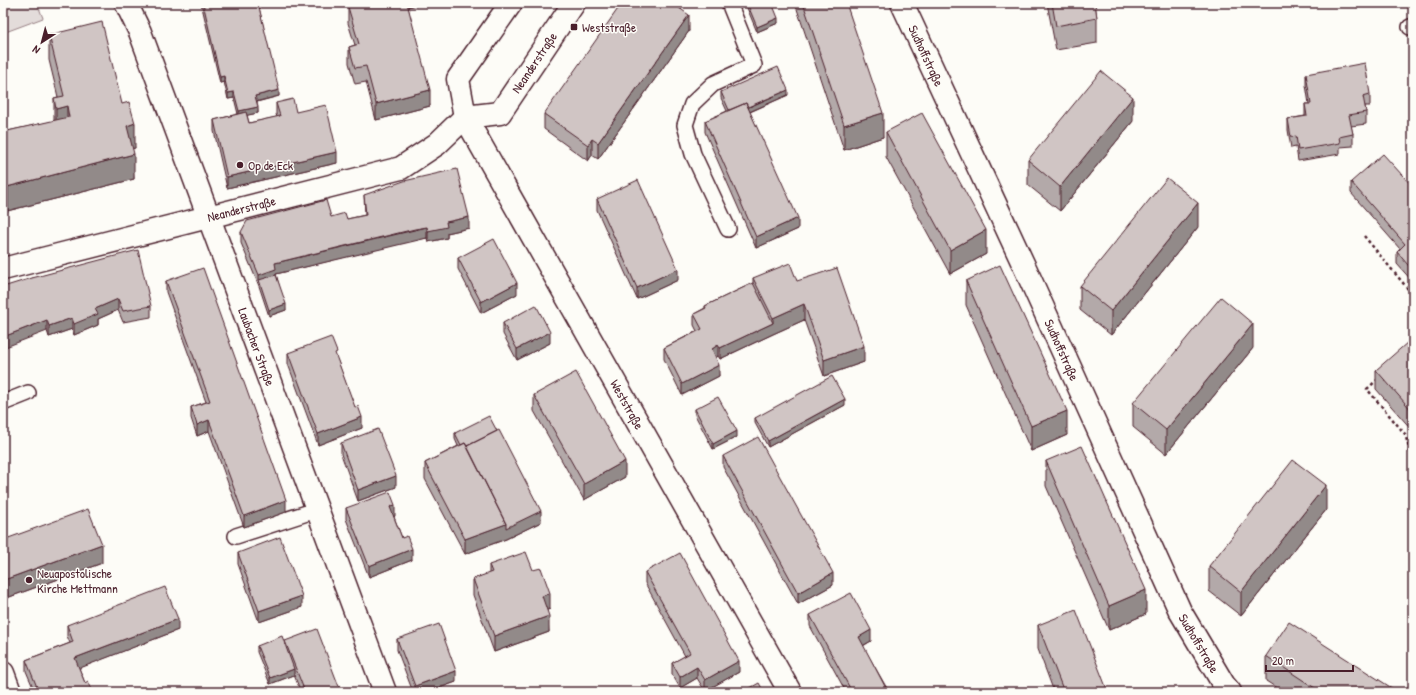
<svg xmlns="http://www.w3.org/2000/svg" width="1416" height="695" viewBox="0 0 1416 695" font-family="'Patrick Hand',sans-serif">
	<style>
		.green { fill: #e3dcda; stroke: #967e82 }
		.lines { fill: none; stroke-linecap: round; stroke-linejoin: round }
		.lane-casing { stroke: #4a1f2b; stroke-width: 18 }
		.street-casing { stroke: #4a1f2b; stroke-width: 25 }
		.secondary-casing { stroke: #4a1f2b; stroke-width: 25 }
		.path { stroke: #4a1f2b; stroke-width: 2.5; stroke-dasharray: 3 3; stroke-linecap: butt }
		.lane { stroke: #fdfcf7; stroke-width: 15 }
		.street { stroke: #fdfcf7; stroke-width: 22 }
		.secondary { stroke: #fdfcf7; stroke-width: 22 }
		.wall { fill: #b3a9a9; stroke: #4a1f2b }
		.shaded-wall { fill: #928a89; stroke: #4a1f2b }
		.building { fill: #d0c5c4; stroke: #4a1f2b }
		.poi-dot { fill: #4a1f2b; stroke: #fdfcf7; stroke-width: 1.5 }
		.labels { text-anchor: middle; stroke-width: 3; stroke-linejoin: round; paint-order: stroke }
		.poi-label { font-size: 13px; fill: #4a1f2b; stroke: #fdfcf7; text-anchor: start }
		.street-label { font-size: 13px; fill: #4a1f2b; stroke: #fdfcf7 }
	</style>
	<rect width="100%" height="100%" fill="#fdfcf7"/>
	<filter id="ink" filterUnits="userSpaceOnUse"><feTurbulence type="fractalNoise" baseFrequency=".025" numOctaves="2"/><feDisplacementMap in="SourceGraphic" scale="8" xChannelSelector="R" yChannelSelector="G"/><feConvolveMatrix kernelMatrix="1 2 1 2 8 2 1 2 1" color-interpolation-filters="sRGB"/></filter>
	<g filter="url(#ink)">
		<path class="green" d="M3 3H37L43 18 3 33Z"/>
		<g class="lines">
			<defs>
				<path id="lane" d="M1410 27 1413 26
					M728 229 693 154 685 125 692 104 713 84 754 65 729 3
					M3 403 28 393
					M236 536 316 510"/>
				<g id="street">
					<path id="s1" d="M126 3 140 32 385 692"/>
					<path id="s2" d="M902 3 1026 270 1180 611 1224 685 1230 692"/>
					<path id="s3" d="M465 117 790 692"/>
					<path d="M3 673 10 692"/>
				</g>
				<g id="secondary">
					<path d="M465 117 458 79 511 3"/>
					<path id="s4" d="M3 269 401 168 437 144 465 117 500 113 574 3"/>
				</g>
			</defs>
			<use href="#lane" class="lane-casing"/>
			<use href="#street" class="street-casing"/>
			<use href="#secondary" class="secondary-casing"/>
			<path class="path" d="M1364 236 1413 295
				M1378 379 1367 389 1405 434 1413 462"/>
			<use href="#lane" class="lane"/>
			<use href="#street" class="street"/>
			<use href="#secondary" class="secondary"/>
		</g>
		<path class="wall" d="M201 3H258L279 96 257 102 258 113 247 115 249 123 277 117 276 114V103L296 112 337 163 227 188 214 131V120L238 114 234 98 228 99 224 82 220 83Z
			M348 3H417V5L408 7 430 106 376 120 366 82 355 84 349 63V47L355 45 348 23V7H349Z
			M681 3V9L689 31 598 159 592 155 588 161 544 129V114Z
			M745 3H772L778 23 757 32Z
			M795 3H846L883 137 844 150Z
			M1047 3H1095L1097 18V43L1056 50Z
			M49 35 122 104 135 148H132L134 179 3 212V132L54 121V98L58 97 49 60Z
			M1306 74 1370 94V106H1365L1366 112V124L1351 126 1353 134V146L1340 147V154L1298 161 1296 147 1291 148 1288 130V119L1305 116V104H1309L1306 85Z
			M721 92 788 95 750 112 798 229 756 248 705 132V121L727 111 721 98Z
			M1133 121 1060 211 1028 185V160Z
			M886 132 986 254 950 274 886 157Z
			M1351 182 1413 187V282L1397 264V252L1400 249 1351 193Z
			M364 195 469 228 447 233V238L428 242 427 238 415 240 276 274 286 310 269 316 259 286 241 243V232L331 217 347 219 365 215Z
			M597 199 678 280 637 299 597 210Z
			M1198 227 1111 335 1080 310V286Z
			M458 258 517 294 481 313 458 269Z
			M32 278 151 306V317L123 322 118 310 98 319V325L74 335 72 329 49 337 47 331Z
			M753 278 797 281 864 362 824 376 804 320 773 334 720 359 718 356 716 358 719 376 682 395 664 359V348L697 331 694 325V314L705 308V306L753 283Z
			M166 281 286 512 244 527 209 431 197 436 191 418V407L206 402 166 292Z
			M966 281 1067 435 1031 451 966 305Z
			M503 323 550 343 517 360 503 334Z
			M1413 347V431L1376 389V370Z
			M1253 348 1166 454 1133 427V403Z
			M288 353 337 359 362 428 318 445 288 364Z
			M534 395 625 477 584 500 534 411Z
			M845 405 768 447 755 423V418Z
			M695 409 737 437 713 449 695 415Z
			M455 433 541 522 506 539 465 554 425 479V463L458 446 455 439Z
			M341 443 396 487 358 501 341 454Z
			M723 456 833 585 798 604 723 467Z
			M1046 461 1146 614 1109 630 1046 486Z
			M346 508 395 516 394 517 402 538 412 560 369 577 346 519Z
			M1326 510 1241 616 1209 591V566Z
			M3 540 102 563 4 599 3 597Z
			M238 553 302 607 259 622 238 564Z
			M489 565 550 609 547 610 549 632 494 652 473 595V579L489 574Z
			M645 572 739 672 705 691 697 678 680 688 672 674V663L685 656 645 583Z
			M810 615 871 641 863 646 889 692H846L810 626Z
			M67 625 178 630 79 668 85 683 93 692H35L26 671V660L70 643 67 636Z
			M1038 625 1108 692H1054L1038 649Z
			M397 639 456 682 428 692H413L397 650Z
			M285 641 341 692H301L294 675 270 684 257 652V646H285Z
			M1266 656 1398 692H1283L1266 681Z"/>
		<path class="shaded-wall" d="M404 3H417V5L404 7Z
			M677 3H681V13L675 5Z
			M689 15V31L598 159V143Z
			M778 18V23L757 32V27Z
			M224 76V82L220 83V77Z
			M279 90V96L255 102V96Z
			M430 90V106L376 120V104Z
			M788 90V95L731 120V115Z
			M234 92V98L228 99V93Z
			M1133 97V121L1060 211V187Z
			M67 106V130L56 133V109Z
			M258 107V113L239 117V111Z
			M883 113V137L844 150V125Z
			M135 123V148L127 150V126Z
			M592 139V155L588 161V145Z
			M337 152V163L227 188V177Z
			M134 154V179L3 212V188Z
			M1198 203V227L1111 335V311Z
			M469 217V228L447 233V238L428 242V231L446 222Z
			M798 218V229L756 248V237Z
			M427 227V238L276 274V280H259V275L275 263Z
			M986 230V254L950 274V250Z
			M678 269V280L637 299V288Z
			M517 283V294L481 313V302Z
			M118 299V310L98 319V325L74 335V324L95 309Z
			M286 304V310L269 316V310Z
			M804 304V320L773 334 720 359V348L773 323V318Z
			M72 318V329L49 337V326Z
			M47 320V331L3 348V337Z
			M1253 324V348L1166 454V430Z
			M550 332V343L517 360V349Z
			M718 345V356L712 360V349Z
			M864 346V362L824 376V360Z
			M719 365V376L682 395V384Z
			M845 399V405L768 447V441Z
			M1067 411V435L1031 451V426Z
			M362 417V428L318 445V434Z
			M209 420V431L197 436V425Z
			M737 431V437L713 449V444Z
			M625 461V477L584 500V484Z
			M396 476V487L358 501V490Z
			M1326 485V510L1241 616V592Z
			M286 500V512L244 527V516Z
			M395 505V516L390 518V507Z
			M541 511V522L506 539 465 554V539Z
			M102 544V563L4 599V580Z
			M412 549V560L369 577V566Z
			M833 573V585L798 604V593Z
			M1146 590V614L1109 630V606Z
			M550 593V609L542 612V596Z
			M302 596V607L259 622V611Z
			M549 616V632L494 652V636Z
			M178 619V630L75 670V658Z
			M871 630V641L859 648V637Z
			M739 661V672L705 691V680Z
			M697 667V678L680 688V677Z
			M294 669V675L270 684V678Z
			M456 671V682L428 692H415V686Z"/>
		<path class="building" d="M203 3H258L279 90 255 96 258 107 239 111 234 92 228 93 224 76 220 77Z
			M352 3H407L430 90 376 104 366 66 355 68 349 47 359 44 348 7 353 6Z
			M622 3H677L675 5 689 15 598 143 592 139 588 145 544 114Z
			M747 3H772L778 18 757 27Z
			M803 3H846L883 113 844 125Z
			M1052 3H1095L1097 18 1056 26Z
			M102 22 122 104 129 102 135 123 127 126 134 154 3 188V132L69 117 67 106 56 109 54 98 64 96 49 35Z
			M1365 63 1370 94 1363 96 1366 112 1349 115 1353 134 1339 137 1340 143 1298 150 1296 136 1291 137 1288 119 1307 116 1305 104H1311L1306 74Z
			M778 67 788 90 748 107 746 103 729 110 721 92Z
			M1101 71 1133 97 1060 187 1028 160Z
			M293 99 296 112 326 105 337 152 227 177 214 120 246 112 249 123 280 116 276 103Z
			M746 103 798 218 756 237 705 121Z
			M922 113 986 230 950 250 886 132Z
			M1383 154 1413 187V271L1397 252 1405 244 1351 182Z
			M457 169 469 217 446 222 447 227 428 231 427 227 415 229 275 263 276 269 259 275 241 232 247 221 326 200 331 217 345 213 347 219 366 215 364 195 404 181Z
			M1167 178 1198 203 1111 311 1080 286Z
			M638 180 678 269 637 288 597 199Z
			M494 239 517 283 481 302 458 258Z
			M138 250 151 306 123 311 118 299 95 309 98 314 74 324 72 318 49 326 47 320 3 337V287L32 278Z
			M790 263 797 281 837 268 864 346 824 360 804 304 773 318 753 278Z
			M1000 265 1067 411 1031 426 966 281Z
			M203 268 286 500 244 516 209 420 197 425 191 407 210 401 166 281Z
			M276 275 286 304 269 310 259 280Z
			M753 283 773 323 720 348 718 345 712 349 719 365 682 384 664 348 702 329 694 314 706 308 705 306Z
			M1221 297 1253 324 1166 430 1133 403Z
			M536 305 550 332 517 349 503 323Z
			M331 337 337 352 335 353 355 407 358 406 362 417 318 434 288 353Z
			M1408 342 1413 347V412L1376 370Z
			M576 372 625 461 584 484 534 395Z
			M832 376 845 399 768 441 755 418Z
			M718 397 737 431 713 444 695 409Z
			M489 416 497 431 467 446 465 443 461 445 455 433Z
			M378 429 396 476 358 490 341 443Z
			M499 430 541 511 506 528V524L467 446Z
			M758 437 833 573 798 593 723 456Z
			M465 443 506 524 465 539 425 463Z
			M1082 446 1146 590 1109 606 1046 461Z
			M1293 460 1326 485 1241 592 1209 566Z
			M390 492 395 505 390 507 402 538 407 536 412 549 369 566 346 508Z
			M88 509 102 544 4 580 3 578V540Z
			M280 537 302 596 259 611 238 553Z
			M526 552 533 570 541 568 550 593 542 596 549 616 494 636 473 579 492 572 489 565Z
			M680 553 739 661 705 680 697 667 680 677 672 663 690 653 645 572Z
			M165 587 178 619 75 658 85 683 88 681 93 692H39L26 660 73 642 67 625Z
			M851 593 871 630 859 637 888 692H852L810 615Z
			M1076 610 1108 692H1064L1038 625Z
			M1289 622 1398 692H1321L1266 656Z
			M439 624 456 671 415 686 397 639Z
			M317 629 341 692H305L285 641Z
			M282 636 294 669 270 678 257 646Z
			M759 683 764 692H743Z"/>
	</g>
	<g class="poi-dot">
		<rect x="570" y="23" width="8" height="8" rx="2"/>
		<circle cx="240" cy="165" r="4"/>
		<circle cx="29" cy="580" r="4"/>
	</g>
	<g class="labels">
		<g class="poi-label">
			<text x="582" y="32">Weststraße</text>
			<text x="248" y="170">Op de Eck</text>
			<text x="37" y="578">Neuapostolische<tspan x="37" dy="15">Kirche Mettmann</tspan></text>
		</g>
		<g class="street-label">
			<text dy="5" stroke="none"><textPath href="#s2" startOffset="58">Sudhoffstraße</textPath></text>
			<text dy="5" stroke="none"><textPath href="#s4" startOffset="589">Neanderstraße</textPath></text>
			<text dy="5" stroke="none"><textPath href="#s4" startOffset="246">Neanderstraße</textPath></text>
			<text dy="5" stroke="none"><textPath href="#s1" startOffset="368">Laubacher Straße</textPath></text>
			<text dy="5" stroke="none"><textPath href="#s2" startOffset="382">Sudhoffstraße</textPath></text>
			<text dy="5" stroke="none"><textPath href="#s3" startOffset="330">Weststraße</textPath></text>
			<text dy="5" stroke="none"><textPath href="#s2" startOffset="706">Sudhoffstraße</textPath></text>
		</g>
	</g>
	<rect width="1416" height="695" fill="none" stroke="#fdfcf7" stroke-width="16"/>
	<rect x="8" y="8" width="1400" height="679" fill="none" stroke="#4a1f2b" stroke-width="1.5" filter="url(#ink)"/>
	<g transform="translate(42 42) rotate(216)" stroke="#fdfcf7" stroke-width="3" paint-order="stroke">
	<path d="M0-3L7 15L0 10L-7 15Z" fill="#4a1f2b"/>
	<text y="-6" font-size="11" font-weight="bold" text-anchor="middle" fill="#4a1f2b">N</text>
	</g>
	<path d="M1266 665v6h87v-6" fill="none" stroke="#4a1f2b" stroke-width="2"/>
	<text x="1272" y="665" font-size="12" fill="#4a1f2b" stroke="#fdfcf7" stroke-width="3" paint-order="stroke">20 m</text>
</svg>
